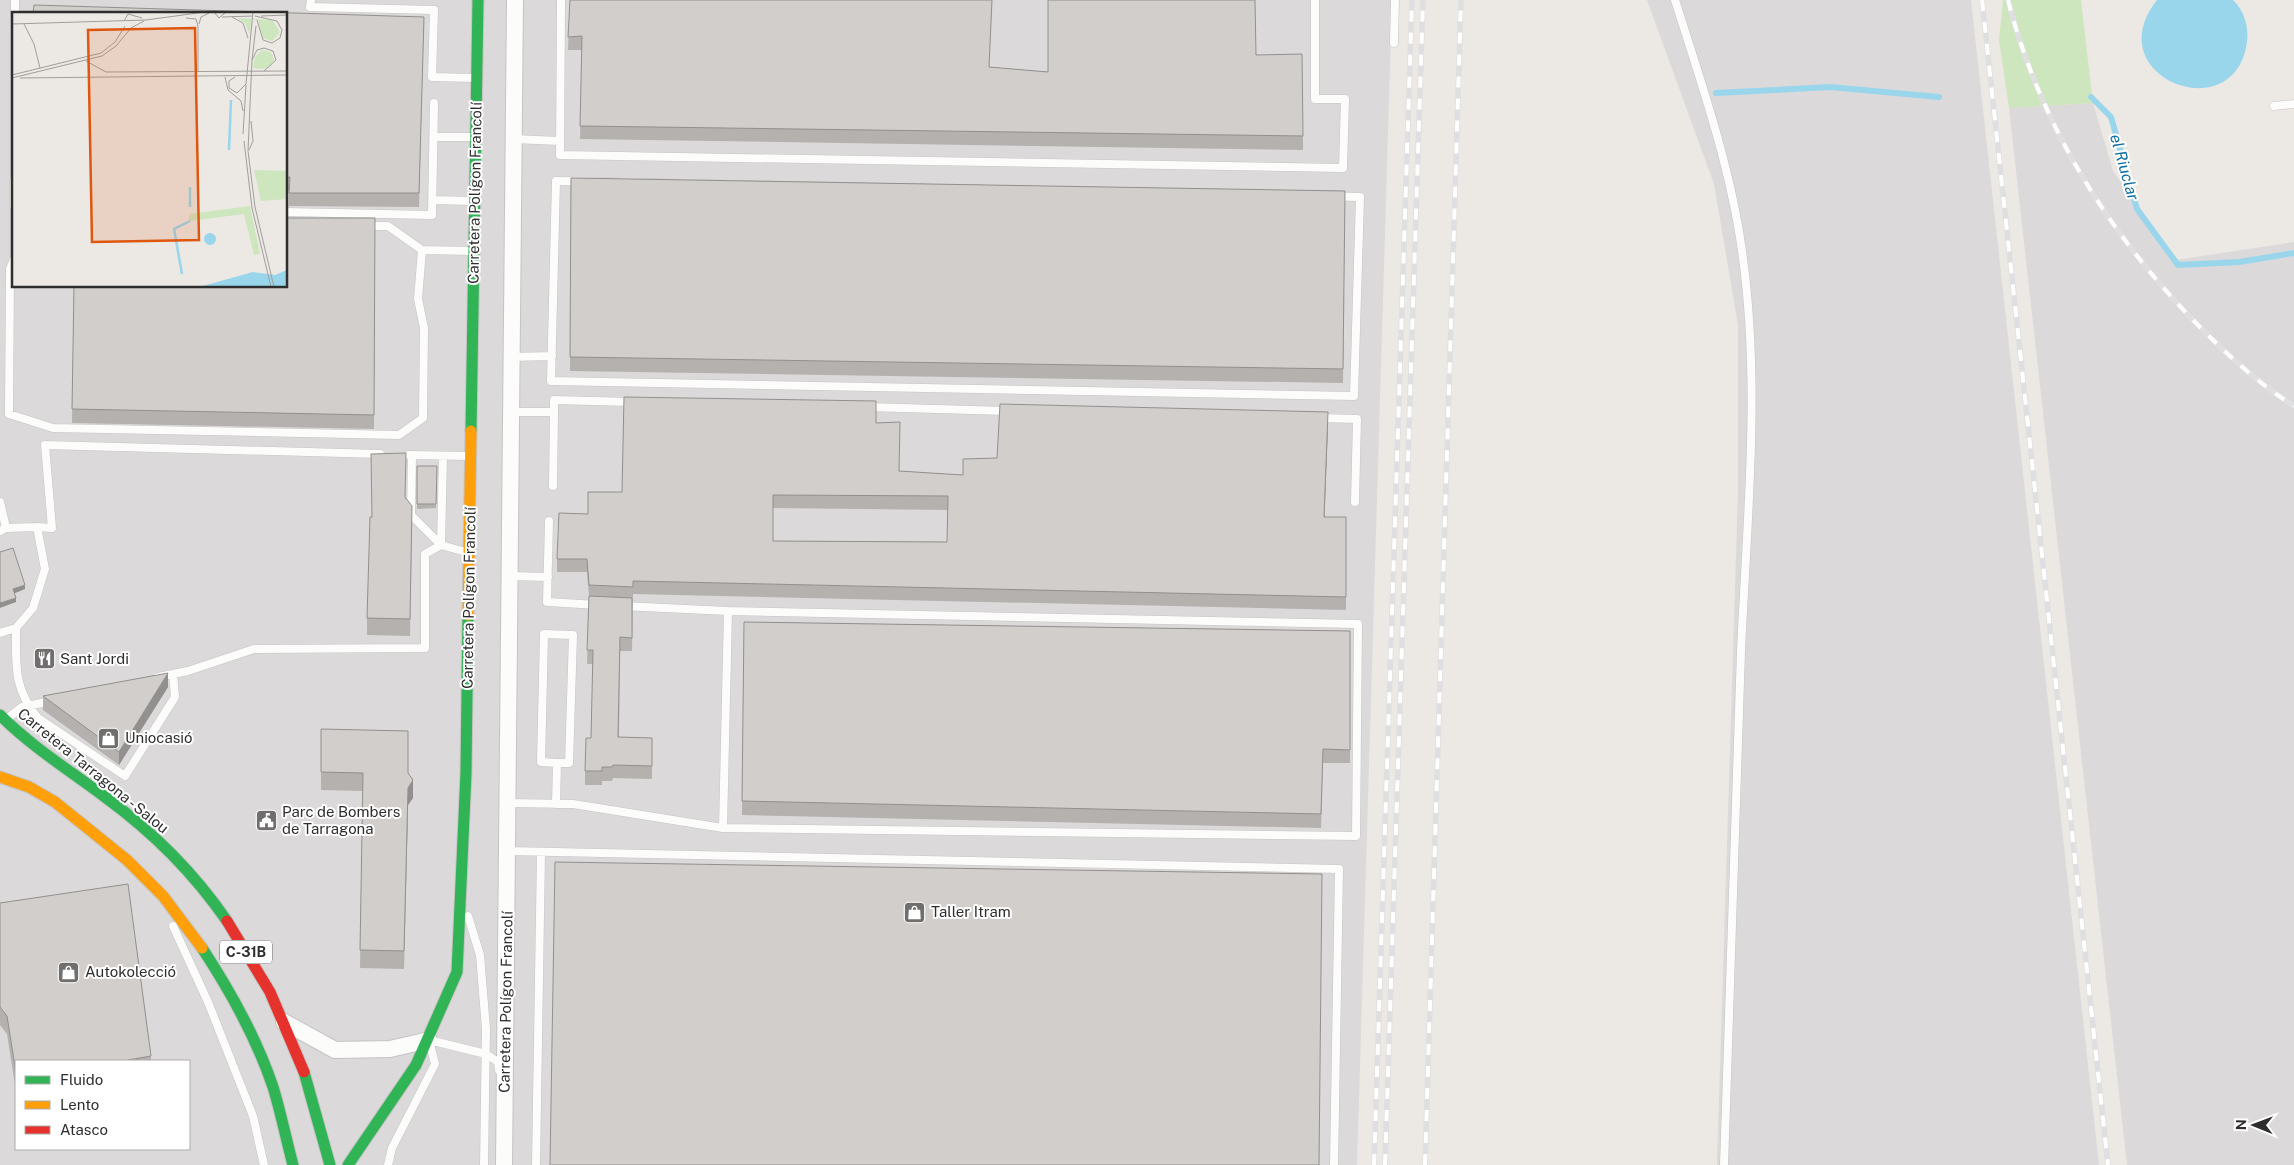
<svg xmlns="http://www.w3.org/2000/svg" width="2294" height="1165" viewBox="0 0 2294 1165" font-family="'Public Sans',sans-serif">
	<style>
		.industrial { fill: #dcd9db; fill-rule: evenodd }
		.green { fill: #cee6be }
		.water { fill: #99d6ec }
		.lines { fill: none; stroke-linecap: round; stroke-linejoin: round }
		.stream { stroke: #99d6ec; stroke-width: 6 }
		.lane-casing { stroke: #c5c4c5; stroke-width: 9 }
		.street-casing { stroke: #c5c4c5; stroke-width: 18 }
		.fast-casing { stroke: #c5c4c5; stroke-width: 13 }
		.slow-casing { stroke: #c5c4c5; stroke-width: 13 }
		.jam-casing { stroke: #c5c4c5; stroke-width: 13 }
		.lane { stroke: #fcfcfb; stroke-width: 8 }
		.street { stroke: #fcfcfb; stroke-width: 16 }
		.fast { stroke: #30b455; stroke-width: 11 }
		.slow { stroke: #ff9f0a; stroke-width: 11 }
		.jam { stroke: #e5322d; stroke-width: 11 }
		.rail-casing { stroke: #dfdfe1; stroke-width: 5.5 }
		.rail { stroke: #fff; stroke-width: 4; stroke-dasharray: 11; stroke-linecap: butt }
		.wall { fill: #b4b1af; fill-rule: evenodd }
		.shaded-wall { fill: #92908e }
		.building { fill: #d1cecb; stroke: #92908e; fill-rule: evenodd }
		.labels { text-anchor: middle; stroke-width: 4; stroke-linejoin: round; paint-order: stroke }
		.shield { fill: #fff; stroke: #6d6d6d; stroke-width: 1 }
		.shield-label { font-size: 14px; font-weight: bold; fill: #2e2e2e }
		.street-label { font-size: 15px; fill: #2e2e2e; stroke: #fff }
		.poi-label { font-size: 15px; fill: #2e2e2e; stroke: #fff; text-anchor: start }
		.water-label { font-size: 16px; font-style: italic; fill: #0d6fa3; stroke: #fff }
		.inset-river { fill: none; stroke: #99d6ec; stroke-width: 2.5 }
		.inset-road { fill: none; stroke: #a09e9b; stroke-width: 1 }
		.view { fill: #df570e; fill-opacity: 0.15; stroke: #df570e; stroke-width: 2.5 }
		.inset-edge { fill: none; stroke: #2e2e2e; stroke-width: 2.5 }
	</style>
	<rect width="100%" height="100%" fill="#ece8e4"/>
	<path class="industrial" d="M0 0H1392L1357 1165H0ZM14 14H286V286H14ZM16 1061H189V1149H16Z
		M1647 0H1971L2099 1165H1717L1738 492V325L1714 184Z
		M2093 103 2113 171 2176 260 2294 242V1165H2127L2009 108Z"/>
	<path class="green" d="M2003 0H2081L2093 103 2009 108 1999 40Z"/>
	<path class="water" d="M2157 0H2233C2244 10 2249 27 2247 42 2235 131 2096 77 2157 0Z"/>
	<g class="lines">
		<path class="stream" d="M1716 93 1830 87 1939 97
			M2091 97 2111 117 2137 209 2178 265 2239 262 2294 253"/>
		<defs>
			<path id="lane" d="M311 0 310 7 434 10 432 77 475 78
				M561 0 560 155 1343 168 1345 99H1315V0
				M1675 0C1701 82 1730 165 1742 251 1761 383 1747 518 1741 651 1734 823 1730 994 1724 1165
				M15 14V0
				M1394 43 1395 0
				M2274 106 2294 104
				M434 137H474
				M513 139 560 141
				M14 180V206
				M556 181 1360 197 1354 396 551 381Z
				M433 200 473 201
				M286 212 432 215 434 103
				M365 226H388L422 250 473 251
				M14 259 10 269 9 414 53 428 399 435 423 418 424 328 418 299 422 250
				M511 357 552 356
				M867 407 1007 411
				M510 412H554L553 486
				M554 412V400L633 402
				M1319 418 1357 419 1355 502
				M409 455 470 456
				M443 456 441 545 466 552
				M0 502 6 528 0 531
				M549 521 547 602 598 605
				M37 527 52 528 45 445 380 454
				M509 576 548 577
				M622 606 728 611
				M16 628C16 665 13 688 38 718L125 776 175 697 173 674
				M0 633 16 628 33 608 45 569 37 527 6 528
				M158 677 188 671 254 649 425 648V554L441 545 411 515 412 455
				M8 718 22 707 52 701
				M508 803 573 804 723 828 1356 836 1358 624 728 611 723 828
				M556 804 557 763 541 762 544 634 573 635 569 763H557
				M508 851 1339 869 1334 1165
				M468 916 480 955 486 1029 484 1165
				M173 926 208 1002 253 1116 264 1165
				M388 1165 392 1148 435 1064 429 1040 486 1054 498 1062 499 1070
				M536 1165 541 852"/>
			<path id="street" d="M284 1022 335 1050 390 1049 429 1040
				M504 1165 515 0"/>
			<path id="fast" d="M471 431 478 0
				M0 715C32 747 69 770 105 797 153 832 194 873 227 921
				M202 948C231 992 256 1037 273 1087 281 1113 286 1139 293 1165
				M304 1072 330 1165
				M348 1165 416 1065 457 972 466 773 468 615"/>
			<path id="slow" d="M468 615 471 431
				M0 777 29 787 55 802 127 860 163 896 202 948"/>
			<path id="jam" d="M227 921 270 992 304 1072"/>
		</defs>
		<use href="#lane" class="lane-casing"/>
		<use href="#street" class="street-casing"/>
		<use href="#fast" class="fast-casing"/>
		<use href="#slow" class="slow-casing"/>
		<use href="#jam" class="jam-casing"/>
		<use href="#lane" class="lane"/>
		<use href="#street" class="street"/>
		<use href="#fast" class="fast"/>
		<use href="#slow" class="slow"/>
		<use href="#jam" class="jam"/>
		<defs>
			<path id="rail" d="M1982 0 2108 1165
				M2008 0C2039 121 2105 228 2191 318 2222 350 2256 382 2294 406
				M1374 1165 1412 0
				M1385 1165 1423 0
				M1425 1165 1461 0"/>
		</defs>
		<use href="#rail" class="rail-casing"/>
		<use href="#rail" class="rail"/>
	</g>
	<path class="wall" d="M570 0H992L989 67 1048 72 1256 55 1303 136V150L580 139 582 50H568Z
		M286 14 424 17 419 207 289 206V191H286Z
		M571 178 1345 191 1343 383 570 371Z
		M375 218 374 429 72 423 74 286Z
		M876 423 899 471 963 475 997 458 1328 425 1324 517H1346V610L633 594 632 651H620L619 737 652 738V779L613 778 612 781H602V785H585V771L591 738 593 664H587L589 596 587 572H557V559L588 514 622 492ZM773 508 948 510 947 542 773 541Z
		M417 466H437L436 508 417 509Z
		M406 498 412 524 410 636 367 635V618L372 517Z
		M744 622 1350 631V763H1323L1321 828 742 815Z
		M168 687 119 765 43 710V696Z
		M321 729 408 773 413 798 408 805 404 969 360 968 363 791 321 790Z
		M0 903 151 1056V1061H16V1091L7 1034 0 1025Z"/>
	<path class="shaded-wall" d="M1328 412V425L1324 530V517Z
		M25 585V589L13 594V589Z
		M16 598V602L0 608V603Z
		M168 673V687L119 765V752Z
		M413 780V798L408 805 404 969 408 788Z"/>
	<path class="building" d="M570 0H992L989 67 1048 72V0H1255L1256 55 1302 54 1303 136 580 126 582 36 568 37Z
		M34 5 424 17 419 193H289L290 177H286V14H33Z
		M571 178 1345 191 1343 369 570 357Z
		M286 218H375L374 415 72 409 74 286H286Z
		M624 397 876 401V423L900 422 899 471 963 475V459L997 458 1000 404 1328 412 1324 517H1346V597L633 581V587L589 585 587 559H557L559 513 588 514V492H622ZM773 495 948 496 947 542 773 541Z
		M406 453 405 497 412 506 410 619 367 618 370 517H372L371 454Z
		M417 466H437L436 504H417Z
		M13 548 25 585 13 589 16 598 0 603V552Z
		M589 596 632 598V638L620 637 618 737 652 738V766L613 765 612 767H602V771H585L586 738H591L593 650H587Z
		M744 622 1350 631V750L1323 749 1321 814 742 801Z
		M168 673 119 752 43 696Z
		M321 729 408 731V773L413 780 408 788 404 951 360 950 363 773 321 772Z
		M555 862 1322 874 1319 1165H550Z
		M128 884 151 1056 128 1060 127 1061H16V1073L7 1016 0 1007V903Z"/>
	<defs>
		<symbol id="restaurant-square" viewBox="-11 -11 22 22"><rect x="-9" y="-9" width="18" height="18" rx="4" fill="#706f6e" stroke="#fff"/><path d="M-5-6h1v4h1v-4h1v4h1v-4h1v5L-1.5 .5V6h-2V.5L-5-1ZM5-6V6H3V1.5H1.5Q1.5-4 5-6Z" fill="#fff"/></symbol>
		<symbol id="shop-square" viewBox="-11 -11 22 22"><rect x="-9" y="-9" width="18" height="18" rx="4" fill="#706f6e" stroke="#fff"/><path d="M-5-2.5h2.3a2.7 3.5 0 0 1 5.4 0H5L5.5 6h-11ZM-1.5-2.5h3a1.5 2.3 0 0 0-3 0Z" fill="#fff"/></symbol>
		<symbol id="civic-square" viewBox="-11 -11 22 22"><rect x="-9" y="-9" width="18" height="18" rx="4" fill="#706f6e" stroke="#fff"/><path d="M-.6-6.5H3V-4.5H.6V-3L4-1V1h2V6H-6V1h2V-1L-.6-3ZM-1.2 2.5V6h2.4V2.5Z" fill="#fff"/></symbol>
	</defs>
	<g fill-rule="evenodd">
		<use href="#restaurant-square" x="32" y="646" width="25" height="25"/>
		<use href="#shop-square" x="96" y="726" width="25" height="25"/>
		<use href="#civic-square" x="254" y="808" width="25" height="25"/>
		<use href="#shop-square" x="902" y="900" width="25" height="25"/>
		<use href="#shop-square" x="56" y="960" width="25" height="25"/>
	</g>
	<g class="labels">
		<rect class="shield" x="220" y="940.5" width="52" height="23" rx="4"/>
		<g class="shield-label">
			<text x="246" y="957">C-31B</text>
		</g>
		<g class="street-label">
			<text transform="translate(475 193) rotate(-89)" y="5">Carretera Polígon Francolí</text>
			<text transform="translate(469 598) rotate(-89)" y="5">Carretera Polígon Francolí</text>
			<text transform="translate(93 771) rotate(39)" y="5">Carretera Tarragona - Salou</text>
			<text transform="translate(506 1002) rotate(-89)" y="5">Carretera Polígon Francolí</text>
		</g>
		<g class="poi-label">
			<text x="60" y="664">Sant Jordi</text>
			<text x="125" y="743">Uniocasió</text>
			<text x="282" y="817">Parc de Bombers<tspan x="282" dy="17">de Tarragona</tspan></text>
			<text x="931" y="917">Taller Itram</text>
			<text x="85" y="977">Autokolecció</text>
		</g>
		<g class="water-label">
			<text transform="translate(2125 167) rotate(74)" y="6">el Riuclar</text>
		</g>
	</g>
	<g transform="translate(12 12)">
		<rect width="275" height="275" fill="#ece8e4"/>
		<path d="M226 6 260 8 268 20 260 29 251 26 246 8H239L238 22 233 11ZM250 38 259 40 262 48 257 56 245 57 241 55 243 45ZM242 158 275 159V187L249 189ZM238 194 248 242 242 243 232 202 177 209V202Z" fill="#cee6be"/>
		<path d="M192 227a6 6 0 1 1 12 0a6 6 0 1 1-12 0ZM275 258V275H187L241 260 263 263Z" fill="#99d6ec"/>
		<path class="inset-river" d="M217 138 219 88M178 175V195M170 262 162 217 178 209"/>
		<path class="inset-road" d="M202 0 207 6 214 0M243 4 265 9 270 18 268 26 260 31 251 28 245 8M249 4 275 3M210 5 241 4M220 5 231 11 236 26M174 6 184 7 186 14M112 9 116 2 130 6M0 12 134 8 193 0M12 12 22 32 28 56M187 12 189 5 197 1M240 48 244 14M74 49 94 60 275 59M252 59 264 48 261 39 252 36 245 38 240 48 236 139 243 195 262 275M186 60V14M0 63 89 41 103 30 113 14M213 65 216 78 229 89 231 99M223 65 217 69V76L225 81 234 72 241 0M0 66 90 44 104 34 119 16 132 9M8 66 275 63M231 122 234 73M232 129 240 196 259 275M237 138 241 129 239 109"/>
		<path class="view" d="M183 16 187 228 80 230 76 18Z"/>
		<rect width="275" height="275" class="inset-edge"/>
	</g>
	<rect x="15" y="1060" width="175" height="90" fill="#ffffff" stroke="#ababab"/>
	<rect x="25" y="1076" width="25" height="8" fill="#30b455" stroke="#ababab"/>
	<text x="60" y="1085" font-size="15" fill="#2e2e2e">Fluido</text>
	<rect x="25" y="1101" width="25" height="8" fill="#ff9f0a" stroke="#ababab"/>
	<text x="60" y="1110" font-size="15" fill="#2e2e2e">Lento</text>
	<rect x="25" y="1126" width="25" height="8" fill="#e5322d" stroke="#ababab"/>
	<text x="60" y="1135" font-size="15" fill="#2e2e2e">Atasco</text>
	<g transform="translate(2254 1125) rotate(271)" stroke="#ffffff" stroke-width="4" paint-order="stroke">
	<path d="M0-4L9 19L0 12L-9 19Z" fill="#2e2e2e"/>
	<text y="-8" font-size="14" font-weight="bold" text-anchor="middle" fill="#2e2e2e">N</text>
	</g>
</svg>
